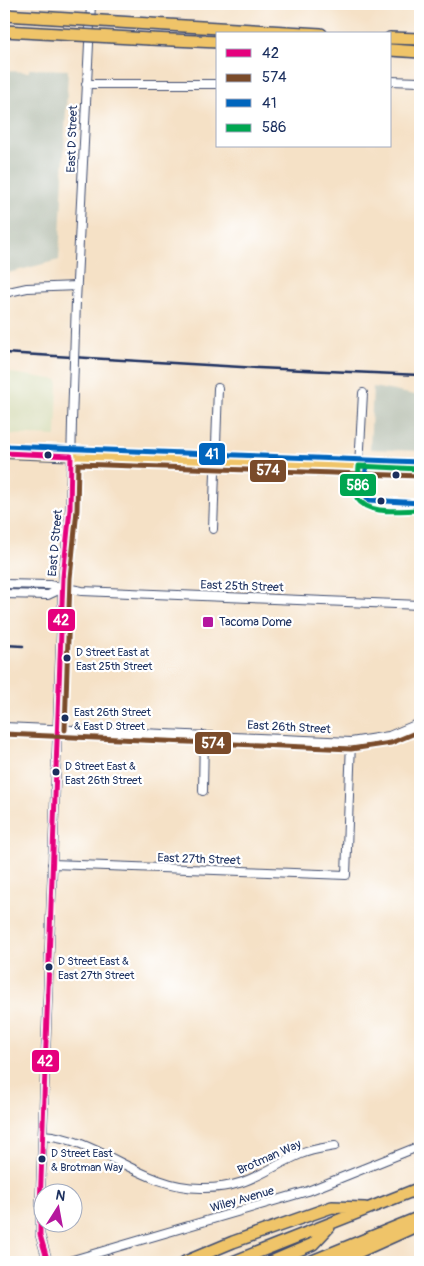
<svg xmlns="http://www.w3.org/2000/svg" width="424" height="1266" viewBox="0 0 424 1266" font-family="Pangolin,sans-serif">
	<style>
		.built { fill: #dadfbd }
		.industrial { fill: #c0c7ba }
		.lines { fill: none; stroke-linecap: round; stroke-linejoin: round }
		.minor-casing { stroke: #3c4a6e; stroke-width: 10 }
		.major-casing { stroke: #3c4a6e; stroke-width: 12 }
		.highway-casing { stroke: #3c4a6e; stroke-width: 14 }
		.minor { stroke: #fff; stroke-width: 8 }
		.major { stroke: #efc469; stroke-width: 10 }
		.highway { stroke: #efc469; stroke-width: 11 }
		.rail { stroke: #1b2f5e; stroke-width: 2.5 }
		.minor-bridge-casing { stroke: #3c4a6e; stroke-width: 10; stroke-linecap: butt }
		.highway-bridge-casing { stroke: #3c4a6e; stroke-width: 14; stroke-linecap: butt }
		.minor-bridge { stroke: #fff; stroke-width: 8 }
		.highway-bridge { stroke: #efc469; stroke-width: 11 }
		.bus-1-casing { stroke: #fff; stroke-width: 9 }
		.bus-2-casing { stroke: #fff; stroke-width: 9 }
		.bus-3-casing { stroke: #fff; stroke-width: 9 }
		.bus-4-casing { stroke: #fff; stroke-width: 9 }
		.bus-1 { stroke: #e5007d; stroke-width: 5 }
		.bus-2 { stroke: #7a4b2a; stroke-width: 5 }
		.bus-3 { stroke: #0065bd; stroke-width: 5 }
		.bus-4 { stroke: #00a651; stroke-width: 5 }
		.bus-dot { fill: #1b2f5e; stroke: #fff; stroke-width: 2 }
		.poi-dot { fill: #b5179e; stroke: #fff; stroke-width: 2 }
		.labels { text-anchor: middle; stroke-width: 4.5; stroke-linejoin: round; paint-order: stroke }
		.bus-label { font-size: 11px; fill: #1b2f5e; stroke: #fff; text-anchor: start }
		.street-label { font-size: 12px; fill: #1b2f5e; stroke: #fff }
		.poi-label { font-size: 12px; fill: #1b2f5e; stroke: #fff; text-anchor: start }
		.line-badge { stroke: #fff; stroke-width: 2 }
		.badge-label { font-size: 14px; text-anchor: middle; font-weight: bold; fill: #fff }
	</style>
	<rect width="100%" height="100%" fill="#fff"/>
	<filter id="ink" filterUnits="userSpaceOnUse"><feTurbulence type="fractalNoise" baseFrequency=".02" numOctaves="2"/><feDisplacementMap in="SourceGraphic" scale="10" xChannelSelector="R" yChannelSelector="G"/><feConvolveMatrix kernelMatrix="1 2 1 2 8 2 1 2 1" color-interpolation-filters="sRGB"/></filter>
	<filter id="wash" filterUnits="userSpaceOnUse"><feTurbulence type="fractalNoise" baseFrequency=".0096" numOctaves="4" result="noise"/><feDisplacementMap in="SourceGraphic" scale="20" xChannelSelector="R" yChannelSelector="G"/><feGaussianBlur stdDeviation="1.12" result="paint"/><feColorMatrix in="noise" values="0 0 0 0 0 0 0 0 0 0 0 0 0 0 0 0 0 1.4 0 .05"/><feComposite in="paint" operator="in"/></filter>
	<g filter="url(#wash)">
		<rect width="100%" height="100%" fill="#f5e1c6"/>
		<path class="built" d="M4 372 58 380 56 436 4 434Z"/>
		<path class="industrial" d="M29 69 68 70 59 260 4 274V71L29 72Z
			M373 387 420 396V451L370 449Z"/>
	</g>
	<g filter="url(#ink)">
		<g class="lines">
			<defs>
				<path id="minor" d="M390 81 420 82
					M86 84H218
					M4 293 27 288 77 286
					M76 301 91 4
					M359 466 363 393
					M213 529 218 388
					M4 584 49 585 82 591 420 605
					M4 594 48 595 63 588
					M4 727 351 742 389 736 420 723
					M203 791 204 735
					M52 864 346 875 351 742
					M43 1135C100 1139 142 1188 201 1188 247 1189 263 1170 301 1154 312 1149 324 1148 335 1146
					M48 1262 40 1235V1207L63 577 70 509 72 422
					M66 1262 308 1191 420 1146"/>
				<path id="major" d="M4 453 420 469"/>
				<path id="highway" d="M150 24 321 34
					M390 38 420 39
					M150 39 218 42
					M390 50 420 52
					M185 1262 233 1242 332 1207 365 1208
					M233 1262 420 1188
					M271 1262 313 1244 329 1227
					M310 1262 420 1217
					M336 1262 416 1226"/>
			</defs>
			<use href="#minor" class="minor-casing"/>
			<use href="#major" class="major-casing"/>
			<use href="#highway" class="highway-casing"/>
			<use href="#minor" class="minor"/>
			<use href="#major" class="major"/>
			<use href="#highway" class="highway"/>
			<path class="rail" d="M4 353 258 368 420 375
				M4 645 23 646"/>
			<defs>
				<path id="minor-bridge" d="M72 422 76 301"/>
				<path id="highway-bridge" d="M4 15 150 24
					M4 31 150 39"/>
			</defs>
			<use href="#minor-bridge" class="minor-bridge-casing"/>
			<use href="#highway-bridge" class="highway-bridge-casing"/>
			<use href="#minor-bridge" class="minor-bridge"/>
			<use href="#highway-bridge" class="highway-bridge"/>
			<defs>
				<path id="bus-1" d="M4 453 71 456
					M48 1262 40 1235V1207L63 577 70 509 71 456"/>
				<path id="bus-2" d="M65 730 70 578 77 510 78 464 420 476
					M4 734 351 749 391 743 420 731"/>
				<path id="bus-3" d="M4 446 420 462
					M366 466 365 495 369 500 420 503"/>
				<path id="bus-4" d="M420 469 359 466 357 498C369 516 401 510 420 510"/>
			</defs>
			<use href="#bus-1" class="bus-1-casing"/>
			<use href="#bus-2" class="bus-2-casing"/>
			<use href="#bus-3" class="bus-3-casing"/>
			<use href="#bus-4" class="bus-4-casing"/>
			<use href="#bus-1" class="bus-1"/>
			<use href="#bus-2" class="bus-2"/>
			<use href="#bus-3" class="bus-3"/>
			<use href="#bus-4" class="bus-4"/>
		</g>
	</g>
	<g class="bus-dot">
		<circle cx="48" cy="455" r="4.5"/>
		<circle cx="396" cy="475" r="4.5"/>
		<circle cx="381" cy="501" r="4.5"/>
		<circle cx="67" cy="658" r="4.5"/>
		<circle cx="65" cy="718" r="4.5"/>
		<circle cx="56" cy="772" r="4.5"/>
		<circle cx="49" cy="967" r="4.5"/>
		<circle cx="42" cy="1159" r="4.5"/>
	</g>
	<rect class="poi-dot" x="202" y="616" width="12" height="12" rx="2.5"/>
	<g class="labels">
		<g class="bus-label">
			<text x="76" y="656">D Street East at<tspan x="76" dy="14">East 25th Street</tspan></text>
			<text x="74" y="716">East 26th Street<tspan x="74" dy="14">&amp; East D Street</tspan></text>
			<text x="65" y="770">D Street East &amp;<tspan x="65" dy="14">East 26th Street</tspan></text>
			<text x="58" y="965">D Street East &amp;<tspan x="58" dy="14">East 27th Street</tspan></text>
			<text x="51" y="1157">D Street East<tspan x="51" dy="14">&amp; Brotman Way</tspan></text>
		</g>
		<g class="street-label">
			<text transform="translate(72 139) rotate(-88)" y="4">East D Street</text>
			<text transform="translate(55 543) rotate(-85)" y="4">East D Street</text>
			<text transform="translate(242 586) rotate(2)" y="4">East 25th Street</text>
			<text transform="translate(289 727) rotate(3)" y="4">East 26th Street</text>
			<text transform="translate(199 859) rotate(2)" y="4">East 27th Street</text>
			<text transform="translate(269 1157) rotate(-24)" y="4">Brotman Way</text>
			<text transform="translate(242 1199) rotate(-16)" y="4">Wiley Avenue</text>
		</g>
		<g class="poi-label">
			<text x="219" y="626">Tacoma Dome</text>
		</g>
	</g>
	<g class="line-badge">
		<rect x="198" y="442" width="28" height="24" rx="5" fill="#0065bd"/>
		<rect x="249" y="459" width="38" height="24" rx="5" fill="#7a4b2a"/>
		<rect x="339" y="473" width="38" height="24" rx="5" fill="#00a651"/>
		<rect x="47" y="608" width="29" height="24" rx="5" fill="#e5007d"/>
		<rect x="194" y="731" width="38" height="24" rx="5" fill="#7a4b2a"/>
		<rect x="31" y="1049" width="29" height="24" rx="5" fill="#e5007d"/>
	</g>
	<g class="badge-label">
		<text x="212" y="459">41</text>
		<text x="268" y="475">574</text>
		<text x="358" y="490">586</text>
		<text x="61" y="625">42</text>
		<text x="213" y="748">574</text>
		<text x="45" y="1066">42</text>
	</g>
	<rect width="424" height="1266" fill="none" stroke="#fff" stroke-width="20"/>
	<rect x="216" y="32" width="175" height="115" fill="#ffffff" stroke="#a4acbf"/>
	<rect x="226" y="49" width="25" height="8" fill="#e5007d" stroke="#a4acbf"/>
	<text x="262" y="58" font-size="15" fill="#1b2f5e">42</text>
	<rect x="226" y="74" width="25" height="8" fill="#7a4b2a" stroke="#a4acbf"/>
	<text x="262" y="82" font-size="15" fill="#1b2f5e">574</text>
	<rect x="226" y="99" width="25" height="8" fill="#0065bd" stroke="#a4acbf"/>
	<text x="262" y="108" font-size="15" fill="#1b2f5e">41</text>
	<rect x="226" y="124" width="25" height="8" fill="#00a651" stroke="#a4acbf"/>
	<text x="262" y="132" font-size="15" fill="#1b2f5e">586</text>
	<g transform="translate(58 1208) rotate(11)"><circle r="24" fill="#ffffff" stroke="#a4acbf"/>
	<path d="M0-4L9 19L0 12L-9 19Z" fill="#b5179e"/>
	<text y="-8" font-size="14" font-weight="bold" text-anchor="middle" fill="#1b2f5e">N</text>
	</g>
</svg>
